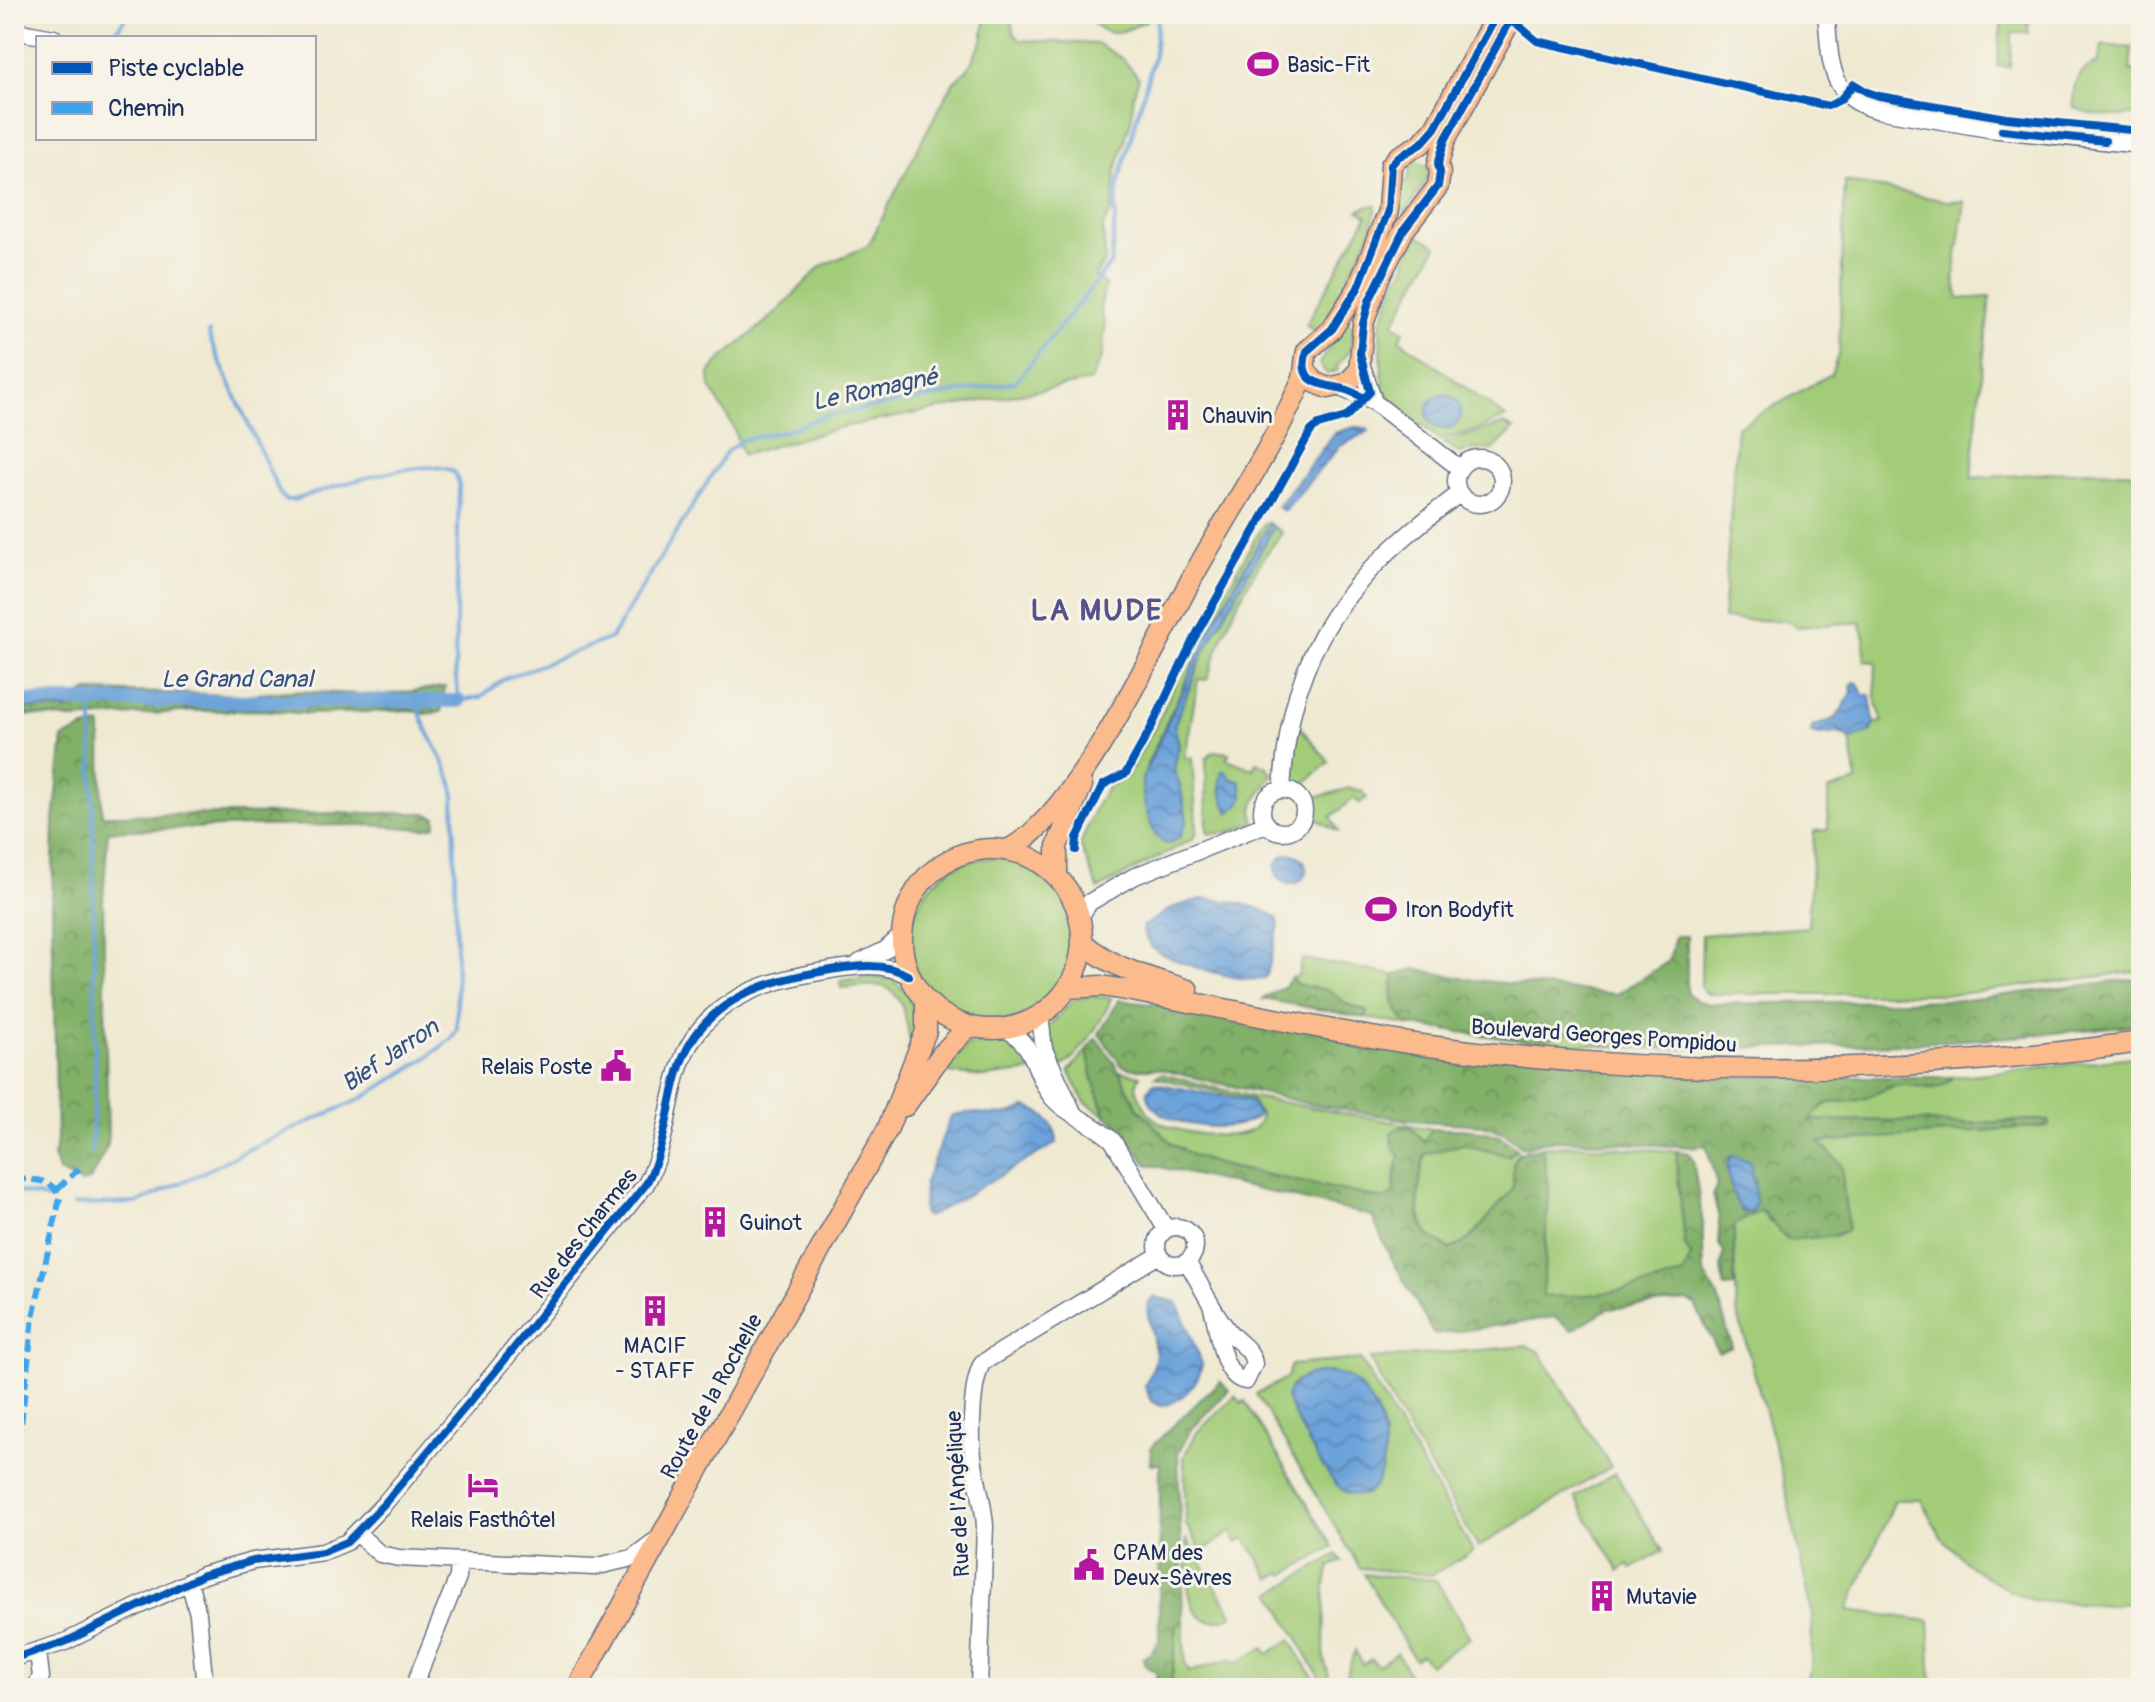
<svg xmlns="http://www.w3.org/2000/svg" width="2155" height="1702" viewBox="0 0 2155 1702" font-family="Pangolin,sans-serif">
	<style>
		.green { fill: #a2cc78; stroke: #5e7e6b; stroke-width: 2; fill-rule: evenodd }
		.forest { fill: url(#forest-crowns); stroke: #4e7063; stroke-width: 2 }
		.water { fill: url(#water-waves); stroke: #44699c; stroke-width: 2 }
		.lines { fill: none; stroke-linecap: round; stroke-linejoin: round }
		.stream { stroke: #6ca3da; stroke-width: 4 }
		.canal { stroke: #6ca3da; stroke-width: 14 }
		.minor-casing { stroke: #657086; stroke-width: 19 }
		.major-casing { stroke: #657086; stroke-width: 23 }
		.minor { stroke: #fff; stroke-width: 16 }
		.major { stroke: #fbbb8d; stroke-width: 20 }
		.quiet { stroke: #3da3ed; stroke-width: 6; stroke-dasharray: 12 6; stroke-linecap: butt }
		.cycleway-casing { stroke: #f7f3e8; stroke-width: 13 }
		.cycleway { stroke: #0057b8; stroke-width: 8 }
		.labels { text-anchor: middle; stroke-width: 6; stroke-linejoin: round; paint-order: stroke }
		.poi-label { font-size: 22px; fill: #1b2f5e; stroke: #f7f3e8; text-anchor: start }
		.street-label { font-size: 22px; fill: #1b2f5e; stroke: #f7f3e8 }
		.water-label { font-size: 24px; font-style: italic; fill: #335283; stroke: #f7f3e8 }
		.district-label { font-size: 30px; font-weight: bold; letter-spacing: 2px; fill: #555389; stroke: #f7f3e8 }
	</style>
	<defs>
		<pattern id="forest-crowns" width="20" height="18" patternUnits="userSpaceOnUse" patternTransform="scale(2)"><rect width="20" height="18" fill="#81b068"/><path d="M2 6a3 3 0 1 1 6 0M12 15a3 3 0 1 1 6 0" fill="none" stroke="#699059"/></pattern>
		<pattern id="water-waves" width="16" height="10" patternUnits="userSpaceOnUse" patternTransform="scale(2)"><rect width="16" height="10" fill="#6ca3da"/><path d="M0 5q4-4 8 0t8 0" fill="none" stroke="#5885b4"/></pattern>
	</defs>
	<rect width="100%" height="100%" fill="#f7f3e8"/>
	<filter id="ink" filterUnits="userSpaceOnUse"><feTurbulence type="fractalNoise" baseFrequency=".0125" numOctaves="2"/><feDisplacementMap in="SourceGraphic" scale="16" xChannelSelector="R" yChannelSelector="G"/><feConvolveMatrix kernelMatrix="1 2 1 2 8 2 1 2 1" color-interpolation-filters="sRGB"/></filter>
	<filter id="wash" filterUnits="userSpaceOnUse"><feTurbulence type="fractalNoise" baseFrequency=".006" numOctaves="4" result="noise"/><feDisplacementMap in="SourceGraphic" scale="32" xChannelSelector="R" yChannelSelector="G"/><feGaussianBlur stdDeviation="1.8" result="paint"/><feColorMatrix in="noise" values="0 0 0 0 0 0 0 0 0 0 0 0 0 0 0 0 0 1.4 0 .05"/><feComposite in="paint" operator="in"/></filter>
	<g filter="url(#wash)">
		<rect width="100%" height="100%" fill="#efe9d1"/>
		<path class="green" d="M983 14H1011L1013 32 1020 40 1098 44 1123 59 1139 78 1133 96 1132 116 1116 171 1112 212 1103 225 1105 260 1095 276 1105 285 1100 310 1105 325 1102 357 1090 381 842 427 742 455 733 426 710 387 709 374 718 362 775 314 821 266 868 246 931 123 954 82 968 69 982 41 985 24Z
			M1031 14H1147L1148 20C1124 31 1108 43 1089 18Z
			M2011 14H2029L2028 33H2012L2010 67 1997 66 2002 16H2010Z
			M2102 45 2132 48 2130 71 2141 72V110L2139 113C2122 119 2088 115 2074 107 2071 86 2078 69 2098 63Z
			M1413 162 1426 165 1429 175 1406 212 1396 205 1401 183 1407 182Z
			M1845 181 1946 201 1965 202 1954 277 1959 299 1990 297 1971 478 2086 471 2141 473V971L1958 994H1707L1701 988 1702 935 1808 927 1814 831 1828 830V790L1857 782 1850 739 1871 732 1874 723 1883 722 1875 697 1876 662 1865 661 1864 635 1860 622 1797 627 1787 621 1723 619 1737 427 1831 374 1839 353Z
			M1369 206H1376L1371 232 1345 283 1346 290 1329 314 1334 318 1313 331 1306 325 1367 216 1359 210Z
			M1419 236 1437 246 1394 322 1396 326 1404 331 1399 339 1506 417 1477 430 1440 440 1398 407 1382 388 1384 381 1382 374 1380 325 1397 278 1405 268 1408 253Z
			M1345 321 1355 327 1350 350 1337 366 1338 370 1327 374 1319 364Z
			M1504 424 1514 429 1493 450 1475 449 1459 453 1444 443Z
			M1267 522 1282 533C1246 578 1225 626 1207 680L1198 679 1185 758H1192L1197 831 1193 839 1098 889 1080 845 1095 808 1108 786 1127 777 1160 717 1183 666 1264 523ZM1250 557 1254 560 1205 650 1174 725 1179 745 1174 770 1186 820 1179 838 1155 835 1142 791 1147 764 1209 631Z
			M1300 727 1329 762 1303 785 1296 784C1288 768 1292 742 1300 727Z
			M1213 751 1229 753 1227 759 1253 769 1256 762 1266 766 1272 773C1266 792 1247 799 1255 822L1227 833 1209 834 1207 831 1206 759Z
			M1350 788 1362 791 1367 798 1359 803 1354 798 1331 817 1338 831 1314 818 1310 799Z
			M910 940a82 82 0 1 1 164 0a82 82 0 1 1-164 0Z
			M1302 959 1395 975C1390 1000 1392 1004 1407 1025L1367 1018V1011L1348 1005 1329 990 1308 987 1296 984 1291 978 1298 976Z
			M865 977 892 979C912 995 922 1018 913 1042L910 1041C907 1025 903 989 881 986 869 984 854 987 841 988L840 981Z
			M1086 996 1111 998C1105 1017 1078 1059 1060 1068L1045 1030 1074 1000Z
			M1568 1032 1638 1041 1669 1049 1534 1042Z
			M1007 1040 1019 1046 1034 1071 983 1077 942 1072 968 1045Z
			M1087 1050 1093 1079 1106 1116 1084 1101 1069 1071Z
			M2141 1056V1601L2112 1605 2032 1600 2009 1590 1971 1567 1941 1537 1921 1500H1895L1848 1610 1929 1621 1932 1688H1805L1811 1668 1812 1612 1781 1469 1737 1311 1733 1225 1761 1210 1769 1222 1812 1237 1833 1236 1842 1187 1841 1165 1818 1142 2049 1126 2036 1120 1958 1124 1919 1121 1809 1120C1828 1096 1832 1104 1858 1100 1872 1097 1885 1087 1900 1085 1923 1082 1932 1098 1953 1077Z
			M1119 1071 1140 1076C1134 1085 1136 1091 1141 1100 1144 1105 1147 1112 1151 1116 1169 1133 1228 1141 1250 1131 1256 1128 1259 1122 1261 1116L1251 1100 1155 1077 1161 1074 1253 1097 1432 1129 1424 1141 1420 1139C1398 1157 1393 1165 1395 1194L1384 1199 1219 1165 1192 1155 1171 1143 1138 1108Z
			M1462 1144 1509 1156 1516 1148 1519 1153C1510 1165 1517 1176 1512 1189 1511 1192 1482 1228 1477 1233 1470 1241 1460 1246 1450 1249 1444 1245 1435 1241 1429 1235 1412 1218 1420 1174 1425 1154Z
			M1570 1145 1677 1151 1685 1245 1691 1256 1684 1274C1640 1289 1589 1298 1543 1296L1548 1186 1542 1147Z
			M1526 1346 1539 1351 1611 1467 1478 1547 1393 1404 1370 1359Z
			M1360 1359 1473 1551 1432 1575 1360 1568 1256 1394 1287 1378 1291 1365ZM1327 1372C1337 1373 1348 1375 1356 1383 1367 1392 1381 1418 1383 1432 1386 1452 1383 1485 1365 1495L1345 1492 1335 1483 1289 1404 1291 1386 1306 1376Z
			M1235 1396 1242 1403 1245 1401 1333 1547 1284 1575 1282 1572 1271 1579 1245 1538 1237 1542 1231 1532 1202 1551 1186 1525 1184 1456 1197 1432Z
			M1615 1473 1663 1551 1632 1569 1629 1565 1619 1571 1575 1497Z
			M1186 1538 1233 1615C1180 1642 1188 1569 1186 1538Z
			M1337 1554 1342 1561 1330 1566 1325 1586 1324 1658 1332 1687 1324 1683 1318 1675 1272 1593Z
			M1364 1574 1436 1580 1470 1638 1429 1665 1421 1654 1414 1659Z
			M1183 1620 1185 1663 1189 1672 1231 1659 1236 1663 1263 1648 1268 1654 1290 1640 1320 1688H1171L1177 1626Z
			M1355 1651 1363 1664 1372 1659 1377 1666 1397 1653 1411 1677 1395 1687 1342 1688 1341 1680 1345 1678Z"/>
		<path class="forest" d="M445 687 441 712 424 714 412 710 311 714 263 710 194 711 73 719 14 714V708L74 710 82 694 89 691 245 695 290 691 382 695Z
			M101 725 102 815 369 813H425L436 817V826L422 829 369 825 250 826 108 831 103 901 108 1145 90 1180 81 1183 59 1172 53 1157 57 1141 52 908 54 820 63 738 85 728Z
			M1675 936H1687V993L1697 1001 1710 1004 1964 1000 2132 979H2141V1024L2025 1036 1902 1044 1669 1049 1638 1041 1568 1032 1534 1042 1407 1025C1392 1004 1390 1000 1395 975L1415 969 1474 980 1617 994 1669 961Z
			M1291 978 1296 984 1308 987 1329 990 1348 1005 1367 1011V1018L1263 999 1285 986Z
			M1119 1000 1700 1077H1953C1932 1098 1923 1082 1900 1085 1885 1086 1873 1097 1859 1100 1833 1105 1829 1095 1810 1120L1919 1121 1958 1124 2036 1120 2049 1121V1126L1819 1142 1841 1164 1848 1230 1833 1236 1787 1240 1761 1210 1734 1225V1286L1724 1287 1721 1268 1724 1252 1719 1244V1218L1713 1195 1717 1185 1706 1145 1693 1147 1560 1140 1542 1142 1524 1148 1505 1133 1483 1125 1407 1120 1314 1105 1158 1069H1133L1122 1066 1099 1034Z
			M1096 1038 1115 1064 1138 1108 1171 1143 1192 1155 1219 1165 1384 1199 1395 1193 1394 1180 1400 1156 1392 1146 1391 1133 1399 1128 1409 1126 1424 1141 1432 1129C1461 1129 1494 1126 1516 1148L1509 1156 1462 1144 1425 1154C1420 1175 1412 1218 1429 1235 1435 1241 1444 1245 1450 1249 1475 1241 1483 1222 1500 1203 1504 1198 1509 1195 1512 1189 1516 1179 1508 1160 1519 1154 1524 1150 1535 1150 1542 1147L1548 1186 1543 1296C1589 1298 1641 1289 1684 1274L1691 1256 1685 1245 1676 1157 1677 1151 1689 1153 1693 1160 1702 1217 1704 1274 1718 1297 1732 1347 1718 1352 1695 1305 1687 1301 1607 1309 1572 1330 1555 1317 1434 1335 1387 1250 1372 1216 1147 1164 1116 1122 1106 1116 1093 1079 1087 1050Z
			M1220 1381 1229 1390 1190 1431 1178 1454 1183 1620 1177 1626 1171 1688H1154L1157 1673 1146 1666 1143 1658 1151 1653 1159 1641 1160 1464H1150L1151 1447Z"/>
		<path class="water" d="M1427 412a17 17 0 1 1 34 0a17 17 0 1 1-34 0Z
			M1354 427 1366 428 1369 431 1340 446 1284 511 1277 507 1335 433Z
			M1269 524 1274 527 1205 650 1174 725 1179 745 1174 770 1180 785 1187 820 1179 838 1167 844C1150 838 1141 796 1142 779L1209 631Z
			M1854 682 1858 683 1863 695H1870L1874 723 1871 732 1850 739 1839 733 1817 735 1811 733 1813 726C1832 720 1835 722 1845 704 1850 696 1853 696 1851 686Z
			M14 696H69V709L14 708Z
			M1222 771H1225L1231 779 1240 781 1243 797 1240 804 1229 813C1223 801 1217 783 1222 771Z
			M1276 869a15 15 0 1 1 30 0a15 15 0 1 1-30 0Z
			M1201 899C1225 900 1257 904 1277 918L1279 925 1267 975 1263 979C1239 982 1172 963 1153 948 1148 944 1143 932 1142 927L1172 908Z
			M1154 1083 1252 1102 1258 1115C1238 1138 1143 1127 1148 1089Z
			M1026 1107C1043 1111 1057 1125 1057 1143L935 1213 927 1217 923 1214 924 1185 951 1116C978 1106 997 1124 1026 1107Z
			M1736 1156 1751 1162 1756 1202 1751 1213 1742 1212C1734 1198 1723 1171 1730 1157Z
			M1155 1297 1177 1302 1202 1364C1200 1383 1180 1404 1161 1406L1151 1401 1145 1386 1154 1365 1156 1354 1147 1309 1148 1303Z
			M1327 1372C1337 1373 1348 1375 1356 1383 1367 1393 1381 1417 1383 1432 1386 1451 1383 1485 1365 1495 1359 1495 1352 1495 1346 1492 1327 1483 1295 1418 1286 1397 1292 1378 1308 1374 1327 1372Z"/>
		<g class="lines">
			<path class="stream" d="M14 22C35 26 85 41 105 37 116 34 122 23 127 14
				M209 332 210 340 280 494 286 500H294C326 489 419 458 450 470 456 472 457 478 459 485L455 670 459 701 481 697 504 679 611 638 726 452 742 440 788 430 824 416 1015 382 1019 378 1111 263 1118 185 1154 56 1158 14
				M91 1152 95 1081 92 701
				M14 1191 50 1199
				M74 1205 137 1203 202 1173 255 1146 361 1099 425 1059 451 1039 457 1029 454 791C447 758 422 732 417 700"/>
			<path class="canal" d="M14 701H459"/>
		</g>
	</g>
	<g filter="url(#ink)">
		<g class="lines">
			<defs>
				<path id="minor" d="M1826 14C1831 57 1826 97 1877 110L1989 129 2141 145
					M14 31 54 38
					M1361 363 1374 402
					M1338 387 1374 402 1459 468
					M1456 481a23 23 0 1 1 46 0a23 23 0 1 1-46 0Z
					M1282 789C1291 645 1347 577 1459 494
					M1262 811a21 21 0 1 1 42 0a21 21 0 1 1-42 0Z
					M1080 916 1090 902 1135 876 1266 824
					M859 963 885 950 901 936
					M1040 1016 1044 1049 1072 1110
					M1006 1029C1038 1048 1032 1070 1051 1096 1065 1114 1095 1123 1113 1141L1166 1229
					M1157 1246a19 19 0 1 1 38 0a19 19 0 1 1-38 0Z
					M1187 1262C1202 1286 1213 1313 1231 1334 1241 1345 1252 1349 1254 1364L1246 1381C1221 1379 1218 1326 1212 1308
					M357 1533 380 1554 399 1558 594 1567 632 1558 659 1538
					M189 1581 198 1614 205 1688
					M14 1658 65 1642 203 1575 253 1561 323 1552 347 1542 384 1504 494 1373 646 1184C665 1149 667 1110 678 1072 697 1006 757 982 819 972 850 967 882 960 909 976
					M35 1688 41 1677 38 1652
					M413 1688 458 1577 459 1561
					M979 1688 985 1526C984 1504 977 1485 974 1463 970 1438 971 1385 982 1363L1159 1255"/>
				<path id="major" d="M1305 369 1314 382 1328 388 1346 384 1359 371 1363 324 1379 278 1404 230 1438 186 1440 172 1438 164 1445 140 1514 14
					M902 939a90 90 0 1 1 180 0a90 90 0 1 1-180 0Z
					M1007 850C1077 817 1156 642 1196 571 1231 508 1273 447 1302 380 1306 370 1304 361 1307 351L1332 329 1358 288 1388 211 1391 165 1398 157 1421 144 1435 128 1497 14
					M1057 876V846L1082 785
					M1083 943C1113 969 1151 978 1188 990
					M1068 988 1102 986C1211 1004 1319 1031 1429 1046 1666 1078 1905 1075 2141 1042
					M905 1106 942 1054 968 1027
					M577 1688 888 1128 926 1031V1002"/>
			</defs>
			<use href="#minor" class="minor-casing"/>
			<use href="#major" class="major-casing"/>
			<use href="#minor" class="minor"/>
			<use href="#major" class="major"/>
			<path class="quiet" d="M14 1179C33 1180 52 1177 60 1198L33 1317 21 1425 14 1453
				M57 1189 80 1168"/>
			<defs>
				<path id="cycleway" d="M1497 14 1518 25 1537 41 1828 106 1840 100 1854 84 1867 92 1879 96 2007 118 2141 131
					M2002 130 2105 141
					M1364 398C1356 394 1348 389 1339 388 1317 384 1297 381 1307 351L1332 329 1358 288 1388 211 1391 165 1398 157 1421 144 1435 128 1497 14
					M1076 850 1077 838 1103 785 1126 773 1151 728 1192 642 1311 431 1318 425 1346 417 1370 392 1360 354 1363 324 1369 301 1404 230 1438 186 1440 172 1438 164 1445 140 1514 14
					M14 1658 65 1642 203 1575 253 1561 323 1552 347 1542 384 1504 494 1373 646 1184C665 1149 667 1110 678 1072 697 1006 757 982 819 972 850 967 882 960 909 976"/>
			</defs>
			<use href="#cycleway" class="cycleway-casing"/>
			<use href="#cycleway" class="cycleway"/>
		</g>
	</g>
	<defs>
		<symbol id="stadium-bare" viewBox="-9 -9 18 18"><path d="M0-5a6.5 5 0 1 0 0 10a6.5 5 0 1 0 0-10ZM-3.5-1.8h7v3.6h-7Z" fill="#b5179e" stroke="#f7f3e8" stroke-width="2.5" paint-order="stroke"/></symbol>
		<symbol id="building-bare" viewBox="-9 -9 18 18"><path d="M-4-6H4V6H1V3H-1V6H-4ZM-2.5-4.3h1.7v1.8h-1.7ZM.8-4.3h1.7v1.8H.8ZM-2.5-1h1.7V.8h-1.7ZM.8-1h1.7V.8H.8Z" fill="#b5179e" stroke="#f7f3e8" stroke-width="2.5" paint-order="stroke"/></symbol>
		<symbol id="civic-bare" viewBox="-9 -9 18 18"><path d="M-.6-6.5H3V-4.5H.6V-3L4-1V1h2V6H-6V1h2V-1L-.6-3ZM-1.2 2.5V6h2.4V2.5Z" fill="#b5179e" stroke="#f7f3e8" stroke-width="2.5" paint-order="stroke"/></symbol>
		<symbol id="hotel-bare" viewBox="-9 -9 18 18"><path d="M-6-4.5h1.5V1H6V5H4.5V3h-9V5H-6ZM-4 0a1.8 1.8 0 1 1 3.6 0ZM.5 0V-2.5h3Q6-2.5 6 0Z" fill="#b5179e" stroke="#f7f3e8" stroke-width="2.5" paint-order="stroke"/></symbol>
	</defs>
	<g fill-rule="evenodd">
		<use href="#stadium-bare" x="1241" y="42" width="44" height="44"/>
		<use href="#building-bare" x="1156" y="393" width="44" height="44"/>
		<use href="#stadium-bare" x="1359" y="887" width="44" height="44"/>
		<use href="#civic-bare" x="594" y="1044" width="44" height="44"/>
		<use href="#building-bare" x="693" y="1200" width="44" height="44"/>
		<use href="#building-bare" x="633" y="1289" width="44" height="44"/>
		<use href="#hotel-bare" x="461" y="1463" width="44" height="44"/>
		<use href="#civic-bare" x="1067" y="1543" width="44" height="44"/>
		<use href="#building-bare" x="1580" y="1574" width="44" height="44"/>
	</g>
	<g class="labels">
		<g class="poi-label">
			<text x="1287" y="72">Basic-Fit</text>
			<text x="1202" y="423">Chauvin</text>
			<text x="1405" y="917">Iron Bodyfit</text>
			<text x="592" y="1074" text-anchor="end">Relais Poste</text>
			<text x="739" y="1230">Guinot</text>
			<text x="655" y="1353" text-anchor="middle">MACIF<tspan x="655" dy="25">- STAFF</tspan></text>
			<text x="483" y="1527" text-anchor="middle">Relais Fasthôtel</text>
			<text x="1113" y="1560">CPAM des<tspan x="1113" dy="25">Deux-Sèvres</tspan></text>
			<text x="1626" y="1604">Mutavie</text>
		</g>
		<g class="street-label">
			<text transform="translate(1604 1035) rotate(4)" y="8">Boulevard Georges Pompidou</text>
			<text transform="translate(583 1233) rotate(-52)" y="8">Rue des Charmes</text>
			<text transform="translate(711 1396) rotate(-61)" y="8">Route de la Rochelle</text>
			<text transform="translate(957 1494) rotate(-93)" y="8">Rue de l'Angélique</text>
		</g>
		<g class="water-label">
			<text transform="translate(875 389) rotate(-12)" y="8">Le Romagné</text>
			<text x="237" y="687">Le Grand Canal</text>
			<text transform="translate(390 1055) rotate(-34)" y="8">Bief Jarron</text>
		</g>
		<g class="district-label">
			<text x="1097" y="620">LA MUDE</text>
		</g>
	</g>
	<rect width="2155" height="1702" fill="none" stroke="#f7f3e8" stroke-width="48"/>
	<rect x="36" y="36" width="280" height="104" fill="#f7f3e8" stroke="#9fa5b1" stroke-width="2"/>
	<rect x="52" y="62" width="40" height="12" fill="#0057b8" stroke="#9fa5b1" stroke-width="2"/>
	<text x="108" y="76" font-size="24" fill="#1b2f5e">Piste cyclable</text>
	<rect x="52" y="102" width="40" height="12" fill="#3da3ed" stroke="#9fa5b1" stroke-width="2"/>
	<text x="108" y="116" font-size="24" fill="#1b2f5e">Chemin</text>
</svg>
